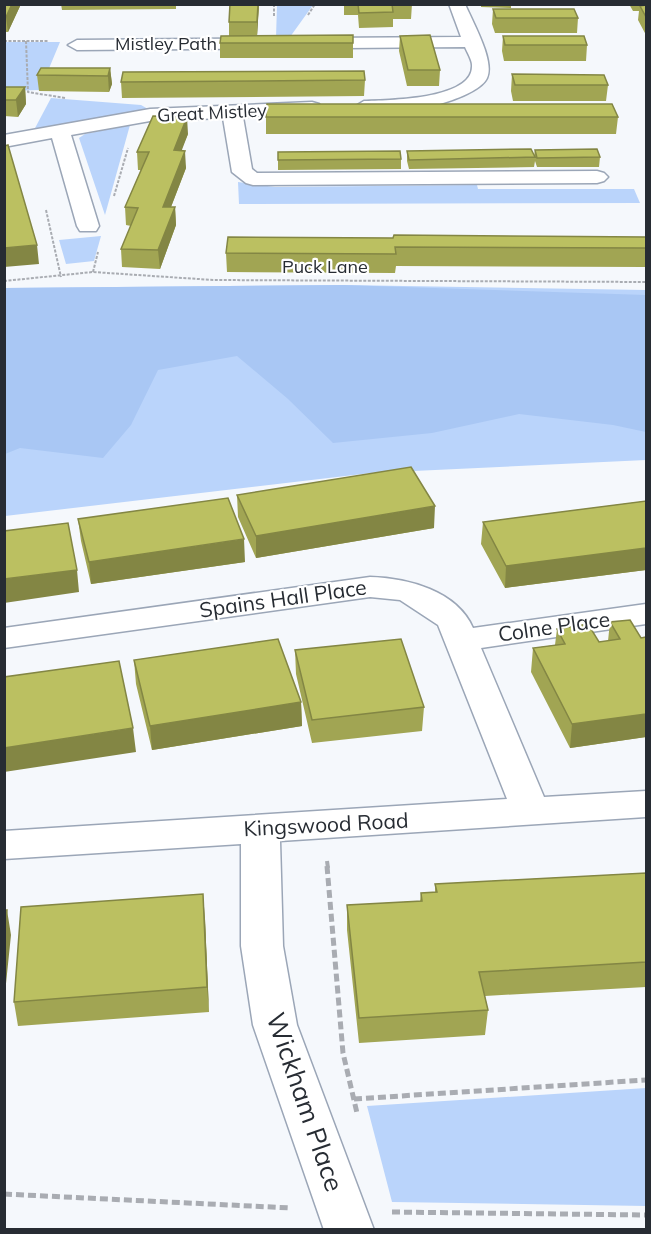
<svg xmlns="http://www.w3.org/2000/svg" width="651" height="1234" viewBox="0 0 651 1234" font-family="Mulish,sans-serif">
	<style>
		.green { fill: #bad4fb }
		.forest { fill: #a9c7f4 }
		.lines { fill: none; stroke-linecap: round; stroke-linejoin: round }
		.minor-casing { stroke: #9ba6b7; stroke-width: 3 }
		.path-far2 { stroke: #a9acb2; stroke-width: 2; stroke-dasharray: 3 1.5; stroke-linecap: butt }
		.path-far1 { stroke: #a9acb2; stroke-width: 4; stroke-dasharray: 7 3; stroke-linecap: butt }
		.path { stroke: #a9acb2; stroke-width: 5; stroke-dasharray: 8 4; stroke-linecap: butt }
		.minor { fill: #fff; fill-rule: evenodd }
		.wall { fill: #a1a553 }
		.shaded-wall { fill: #838644 }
		.building { fill: #bbc061; stroke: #838644; stroke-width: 1.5 }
		.labels { text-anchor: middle; stroke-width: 4.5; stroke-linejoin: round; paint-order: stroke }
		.far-street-label { font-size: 18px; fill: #272c33; stroke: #fff }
		.street-label { font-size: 21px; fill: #272c33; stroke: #fff }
		.near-street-label { font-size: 26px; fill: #272c33; stroke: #fff }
	</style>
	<rect width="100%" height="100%" fill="#f5f8fc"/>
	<path class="green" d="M277 5H313L290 37 276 38Z
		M4 42H60L40 90 5 91Z
		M51 98 141 105 148 109 34 130Z
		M130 125 105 215 79 138 85 134Z
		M238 182 275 187 477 185 478 189H634L640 203 239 204Z
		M101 236 94 261 66 264 59 240Z
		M343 285 646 290V460L371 473 5 516 4 288Z
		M646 1088V1206L392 1202 367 1106Z"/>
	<path class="forest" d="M343 285 646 295V432L613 425 519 414 432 433 333 443 288 399 237 356 158 370 131 425 103 458 20 448 5 454V288Z"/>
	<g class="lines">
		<defs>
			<path id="minor" d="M449 4H465C473 23 495 61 487 78 476 103 367 125 354 107L364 101C387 100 474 100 472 65 472 60 467 52 465 47L77 50 68 45 77 40 461 37Z
				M312 102 319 104 322 108 319 112 243 117 252 169 257 173 597 171 604 173 608 177 604 181 597 183 253 185 246 183 232 172 223 118 150 121 71 135 99 226 96 231H80L77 226 52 138 4 147V135L150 109Z
				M370 577C408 578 457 591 473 628L646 604V624L481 648 544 797 646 791V817L280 841 283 946 297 1025 374 1230H324L253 1025 241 946V844L4 859V831L507 799 438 625 400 600 370 597 4 648V628Z"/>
		</defs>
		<use href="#minor" class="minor-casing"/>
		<path class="path-far2" d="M274 4V17
			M308 15 315 4
			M4 41H48
			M26 41 28 92 65 98
			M114 196 128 148
			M46 210 61 277
			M93 272 98 252
			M4 281 93 272 213 280 646 282"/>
		<path class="path-far1" d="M327 861 328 868"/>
		<path class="path" d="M327 866 343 1053 357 1113
			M354 1099 646 1080
			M4 1194 291 1208
			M392 1212 646 1215"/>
		<use href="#minor" class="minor"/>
	</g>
	<path class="wall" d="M4 4H21L8 32H4Z
		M61 4H176V9L62 10Z
		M259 4 257 36 353 43V58H220V43L229 36V22Z
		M344 4H412L411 19H393V27L359 28 358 15H344Z
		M481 4H511V8L481 7Z
		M629 4H646V35L638 20 639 11H633Z
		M493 9 578 18 577 33H495L492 24Z
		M400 36 440 70 439 86H407L399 51Z
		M503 36 587 45 586 61H504L502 51Z
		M110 68 112 84 109 92 39 91 37 75Z
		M512 74 608 85 606 101H513L511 91Z
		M365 80 364 96 122 98 121 82Z
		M4 87H25L26 104 18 117 4 116Z
		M266 117H618L616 134H266Z
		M188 134 181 150 186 168 171 207H175L176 225 160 269 122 267 121 249 131 226 126 225 125 207 141 170H138L137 152Z
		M535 150 600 157 599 167H537L535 161 534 167 409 169 407 161V151L534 156Z
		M278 152 401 159V169L278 170Z
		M646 237V267L396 266 395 273 227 272 226 253 393 238Z
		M237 495 434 528 256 558 238 517Z
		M646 501V570L505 588 481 544 483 522Z
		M78 519 245 562 91 584 81 541Z
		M610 622 641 638 646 637V737L570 748 531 672 533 648 555 645 557 629 599 642 608 641Z
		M295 650 424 707 422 731 312 743 296 674Z
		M134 660 301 702 302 726 152 750 136 684Z
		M646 873V987L485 996 488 1010 485 1035 359 1043 347 930V905L420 901 421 893 435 892V884Z
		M205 919 209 1012 18 1026 14 1002Z"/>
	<path class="shaded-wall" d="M12 4H21L8 32 6 17Z
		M258 4H259L257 37V22Z
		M110 68 112 84 109 92 108 76Z
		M25 87 26 104 18 117 16 100Z
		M187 117 188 134 175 168 174 150Z
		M185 151 186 168 164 225 163 207Z
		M175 207 176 225 160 269 158 250Z
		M37 245 39 264 4 267V248Z
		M435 506 434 528 256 558V536Z
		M244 539 245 562 91 584 89 562Z
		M646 548V570L505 588 506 566Z
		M77 570 79 592 4 603V579Z
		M301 702 302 726 152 750 150 726Z
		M646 714V737L570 748 572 724Z
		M133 728 136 752 4 772V748Z
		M203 894 205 919 209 1012 207 987Z
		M7 910 11 935 4 1003V934Z"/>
	<path class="building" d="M4 4H12L6 17H4Z
		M230 4H258L257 22H229Z
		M358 4H392L393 12 359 13Z
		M646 5V17L640 6Z
		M493 9H574L578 18H496Z
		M353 35V43H220L221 36Z
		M430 35 440 70H408L400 36Z
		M503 36H584L587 45H505Z
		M41 68H110L108 76 37 75Z
		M364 71 365 80 121 82 123 72Z
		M512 74 604 75 608 85H515Z
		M4 87H25L16 100H4Z
		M267 104H612L618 117H266Z
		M153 116 187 117 174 150 185 151 163 207H175L158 250 121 249 138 208 125 207 149 152H137Z
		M8 145 37 245 4 248V146Z
		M531 149 535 157 409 160 407 151Z
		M597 149 600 157 537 158 535 150Z
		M400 151 401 159 278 160V152Z
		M394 235 646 237V248L395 247 396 254 226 253 228 237 393 238Z
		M411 467 435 506 256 536 237 495Z
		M228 498 244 539 89 562 78 519Z
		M646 501V548L506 566 483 522Z
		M68 523 77 570 4 579V531Z
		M630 620 641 638 646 637V714L572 724 533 648 565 644 557 629 588 624 599 642 620 639 610 622Z
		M278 639 301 702 150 726 134 660Z
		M401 639 424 707 312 720 295 650Z
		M119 661 133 728 4 748V677Z
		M646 873V962L479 972 488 1010 359 1018 347 905 422 901 421 893 437 892 435 884Z
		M203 894 207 987 14 1002 21 907Z
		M4 910H7L4 934Z"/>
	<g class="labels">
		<g class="far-street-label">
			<text x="166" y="50">Mistley Path</text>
			<text transform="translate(212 113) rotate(-3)" y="6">Great Mistley</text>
			<text x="325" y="273">Puck Lane</text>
		</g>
		<g class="street-label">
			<text transform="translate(283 599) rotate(-8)" y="7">Spains Hall Place</text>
			<text transform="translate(554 627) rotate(-8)" y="7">Colne Place</text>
			<text transform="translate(326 825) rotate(-3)" y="7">Kingswood Road</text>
		</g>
		<g class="near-street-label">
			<text transform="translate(305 1102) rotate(71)" y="9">Wickham Place</text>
		</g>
	</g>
	<rect width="651" height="1234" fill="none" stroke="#272c33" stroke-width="12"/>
</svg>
